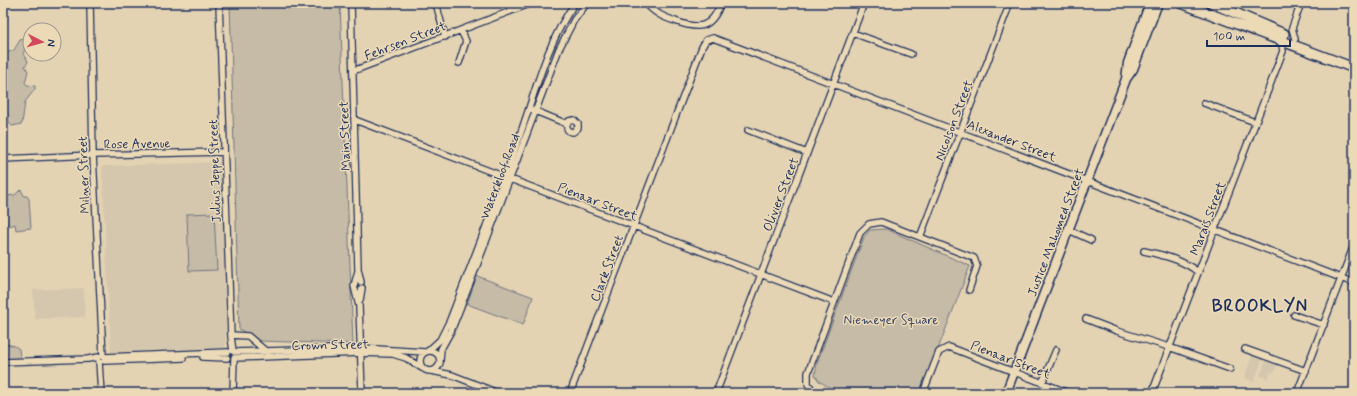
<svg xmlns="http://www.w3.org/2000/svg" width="1357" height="396" viewBox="0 0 1357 396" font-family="Mynerve,sans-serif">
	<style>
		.built { fill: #d5c7ad }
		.green { fill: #c6bba7; stroke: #707582 }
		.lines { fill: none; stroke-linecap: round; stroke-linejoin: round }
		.street-casing { stroke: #1b2f5e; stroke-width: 8 }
		.secondary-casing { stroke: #1b2f5e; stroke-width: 11 }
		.primary-casing { stroke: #1b2f5e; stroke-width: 12 }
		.street { stroke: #ecdab7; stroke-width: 5.5 }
		.secondary { stroke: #ecdab7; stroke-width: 8 }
		.primary { stroke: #ecdab7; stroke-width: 9 }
		.labels { text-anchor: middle; stroke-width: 3; stroke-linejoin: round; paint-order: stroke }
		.street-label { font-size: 13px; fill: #1b2f5e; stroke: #ecdab7 }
		.park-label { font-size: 13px; fill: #354469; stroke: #ecdab7 }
		.district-label { font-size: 17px; font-weight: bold; letter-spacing: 1px; fill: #1b2f5e; stroke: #ecdab7 }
	</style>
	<rect width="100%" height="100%" fill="#e4d3b3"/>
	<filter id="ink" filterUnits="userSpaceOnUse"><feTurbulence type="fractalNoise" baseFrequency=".025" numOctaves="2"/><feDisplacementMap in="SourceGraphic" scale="8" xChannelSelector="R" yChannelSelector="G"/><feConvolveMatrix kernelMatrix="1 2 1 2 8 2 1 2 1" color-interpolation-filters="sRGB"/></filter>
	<g filter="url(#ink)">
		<path class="built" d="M222 162 226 348 111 352 102 166Z
			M84 288 85 317 35 319 33 290Z
			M1253 353 1263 357 1254 382 1244 378Z
			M1266 359 1277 364 1274 373 1271 372 1268 379 1260 376Z"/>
		<path class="green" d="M230 3H340L353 344 259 341 239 329Z
			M23 39 26 45 23 55 26 57 28 62 25 66 28 71 25 83 27 85 35 86V89L25 102 22 124 12 126 9 123 7 110 3 109V54L14 50 20 40Z
			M3 181 6 196 15 195 21 189 24 196H27L29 199 31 228 16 230 15 224 10 226 3 221Z
			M214 213 217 270 189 271 187 214Z
			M886 229 970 266 921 393H839L819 381 815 375 817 363 864 237 870 230Z
			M477 276 533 297 523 325 467 304Z
			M6 344 15 346 19 349 20 356 17 361 3 364V347Z"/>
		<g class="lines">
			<defs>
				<path id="street" d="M90 3 93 155 103 356
					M219 3 231 337 233 351
					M351 3 358 269 361 282
					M436 3 445 37
					M509 3 511 11
					M646 3C654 13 663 17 675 21 699 30 711 29 721 3
					M1008 6 1009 3
					M853 33 911 54
					M1295 39 1292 28 1301 3
					M459 63 466 41 461 31
					M353 71 532 3
					M1204 103 1255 122
					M533 110 567 124C566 129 568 132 573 132L578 128V124L574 120 569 121 567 124
					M355 120 834 302
					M748 130 807 153
					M3 159 93 155 223 152
					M1069 230 1091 240
					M920 237 1007 11
					M1144 251C1163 255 1183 260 1198 272
					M358 271 354 286 359 306 362 393
					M360 300 362 288
					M1294 315 1324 325
					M1086 319 1117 331 1169 347 1230 369
					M231 335 248 336 268 353
					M1245 349 1306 371
					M420 361a10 10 0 1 1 20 0a10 10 0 1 1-20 0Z
					M428 351 440 340 450 320C474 258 498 197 520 135 536 90 547 42 575 3
					M234 352 360 348 425 352
					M104 357 228 352
					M203 357 227 358
					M234 358 360 353 393 354 406 358 422 368
					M104 361 183 358
					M440 361 441 349 451 331 471 281 559 49 574 20 587 3
					M3 362 88 359 99 357
					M99 362 101 393
					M431 371 452 375 498 393
					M1042 383 1056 350
					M233 393 234 359
					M570 393 702 47 706 40 713 38 1354 283
					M716 393 864 3
					M815 393 808 384V373L860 233 869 224 881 222 974 258 977 266 969 290
					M923 393 939 352 949 347 1069 393
					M1152 393 1283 51 1281 40
					M1297 393 1354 245"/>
				<path id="secondary" d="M1126 79 1128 63 1150 3
					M1006 393 1126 79 1133 69 1158 3"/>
				<path id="primary" d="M1181 3 1354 68
					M1212 3 1284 34"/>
			</defs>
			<use href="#street" class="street-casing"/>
			<use href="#secondary" class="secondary-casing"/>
			<use href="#primary" class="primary-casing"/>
			<use href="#street" class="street"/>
			<use href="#secondary" class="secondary"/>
			<use href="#primary" class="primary"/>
		</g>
	</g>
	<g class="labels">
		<g class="street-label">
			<text transform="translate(405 40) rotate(-21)" y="5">Fehrsen Street</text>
			<text transform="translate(953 120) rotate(-69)" y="5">Nicolson Street</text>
			<text transform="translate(344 136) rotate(-92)" y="5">Main Street</text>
			<text transform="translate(1012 140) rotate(21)" y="5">Alexander Street</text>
			<text transform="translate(137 143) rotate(-1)" y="5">Rose Avenue</text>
			<text transform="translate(214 171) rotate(-92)" y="5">Julius Jeppe Street</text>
			<text transform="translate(83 175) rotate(-92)" y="5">Milner Street</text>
			<text transform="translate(499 176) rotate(-69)" y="5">Waterkloof Road</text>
			<text transform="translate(780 194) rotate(-69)" y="5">Olivier Street</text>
			<text transform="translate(598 201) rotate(21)" y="5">Pienaar Street</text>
			<text transform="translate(1207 218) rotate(-69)" y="5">Marais Street</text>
			<text transform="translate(1055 232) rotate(-69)" y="5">Justice Mahomed Street</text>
			<text transform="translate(606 268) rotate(-69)" y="5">Clark Street</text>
			<text transform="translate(330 344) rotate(-1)" y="5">Crown Street</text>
			<text transform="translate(1011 359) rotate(21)" y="5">Pienaar Street</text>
		</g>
		<g class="park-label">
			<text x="891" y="324">Niemeyer Square</text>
		</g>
		<g class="district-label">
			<text x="1260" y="311">BROOKLYN</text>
		</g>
	</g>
	<rect width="1357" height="396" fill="none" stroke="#ecdab7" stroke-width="16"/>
	<rect x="8" y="8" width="1341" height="380" fill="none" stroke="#1b2f5e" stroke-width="1.5" filter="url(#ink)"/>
	<g transform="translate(42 42) rotate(96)"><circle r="19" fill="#ecdab7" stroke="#989693"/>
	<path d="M0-3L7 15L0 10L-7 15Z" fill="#d1495b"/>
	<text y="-6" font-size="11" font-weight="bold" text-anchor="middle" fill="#1b2f5e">N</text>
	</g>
	<path d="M1207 40v6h83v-6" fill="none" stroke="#1b2f5e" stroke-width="2"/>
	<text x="1213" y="40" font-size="12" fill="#1b2f5e" stroke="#ecdab7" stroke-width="3" paint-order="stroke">100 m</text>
</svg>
